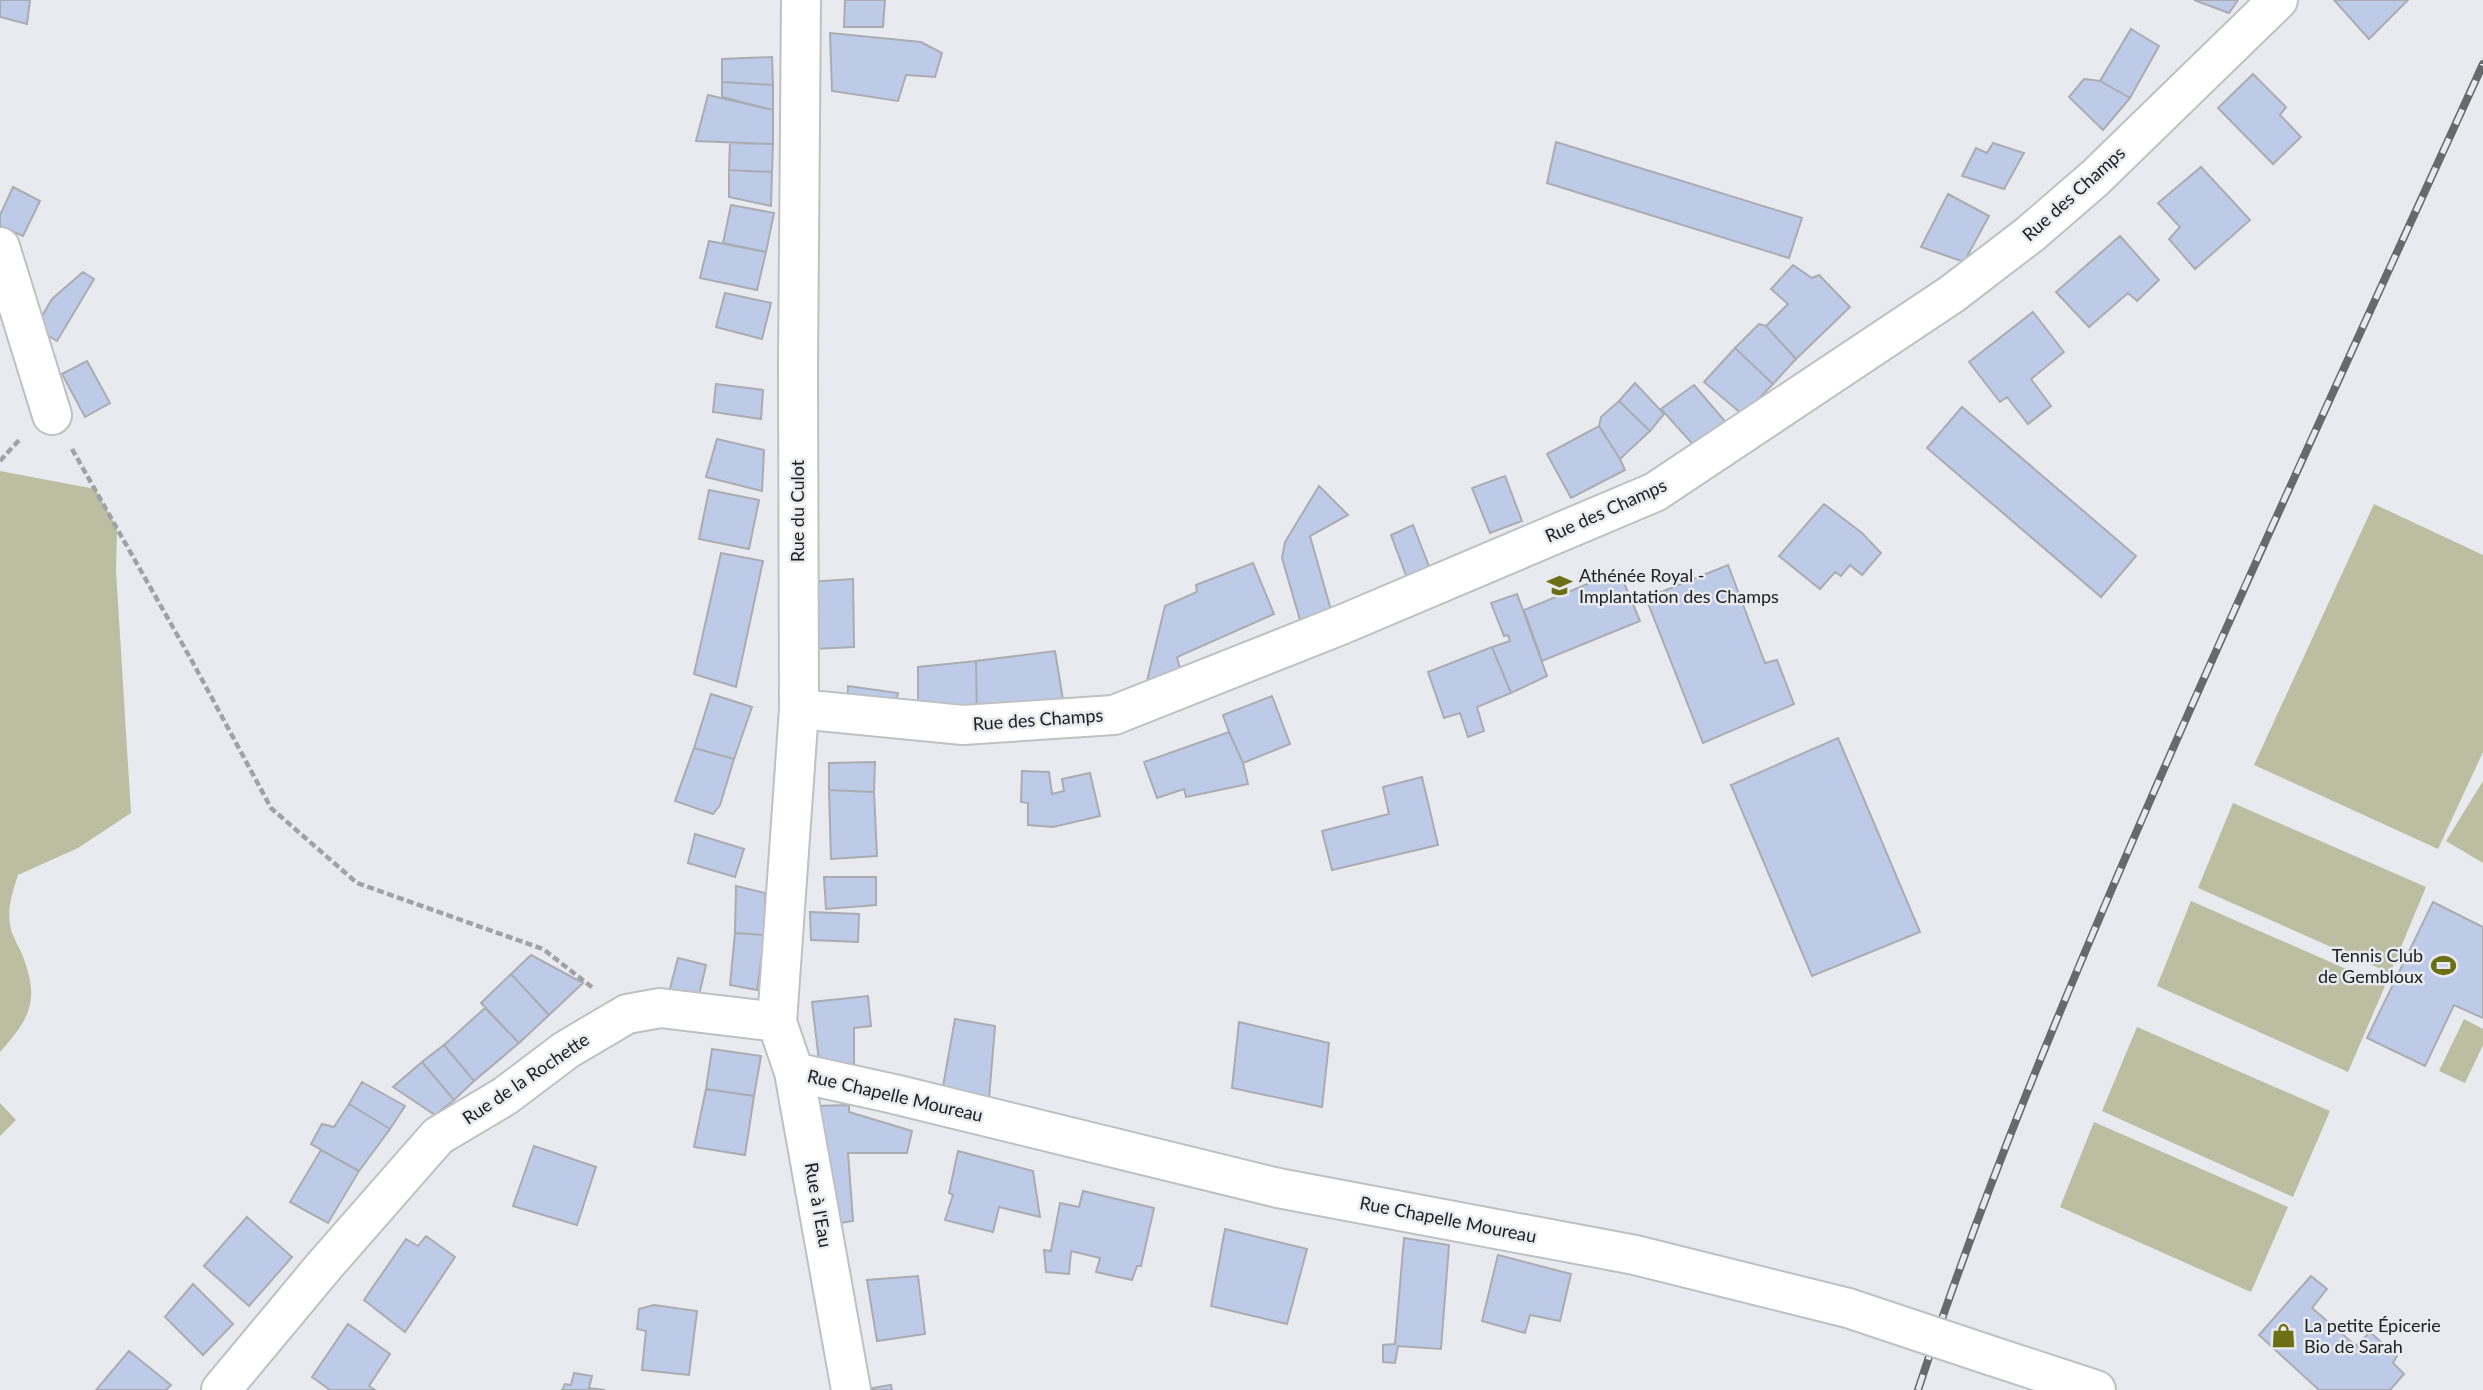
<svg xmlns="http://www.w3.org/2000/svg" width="2483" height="1390" viewBox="0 0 2483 1390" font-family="Lato,sans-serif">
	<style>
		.green { fill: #bbbea1 }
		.building { fill: #bdcbe9; stroke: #abacb1; stroke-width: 2 }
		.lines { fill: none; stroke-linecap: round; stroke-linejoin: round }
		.street-casing { stroke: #bec0c4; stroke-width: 42 }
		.path { stroke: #a0a2a6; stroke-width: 4.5; stroke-dasharray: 7 3.5; stroke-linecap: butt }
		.street { stroke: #fff; stroke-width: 38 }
		.rail-casing { stroke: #68696c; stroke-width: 8 }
		.rail { stroke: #e8eaef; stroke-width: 5; stroke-dasharray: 16; stroke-linecap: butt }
		.street-bridge-casing { stroke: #bec0c4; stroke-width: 42; stroke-linecap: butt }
		.street-bridge { stroke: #fff; stroke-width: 38 }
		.labels { text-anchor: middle; stroke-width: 5; stroke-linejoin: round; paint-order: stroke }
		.street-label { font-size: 18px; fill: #202123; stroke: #e8eaef }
		.poi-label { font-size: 18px; fill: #202123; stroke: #e8eaef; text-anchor: start }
	</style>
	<rect width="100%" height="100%" fill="#e8eaef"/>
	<path class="green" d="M0 471 95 489 117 528 116 571 131 813 78 848 18 875C13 890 7 908 10 924 11 934 18 945 22 954 40 1000 31 1017 0 1052Z
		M2374 504 2483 555V752L2438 849 2254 765Z
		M2483 781V863L2446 841Z
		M2233 803 2426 887 2390 973 2198 888Z
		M2191 901 2385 986 2348 1072 2157 986Z
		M2464 1019 2483 1029V1045L2465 1083 2439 1071Z
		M2137 1027 2330 1111 2293 1197 2102 1111Z
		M0 1103 16 1120 0 1136Z
		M2094 1122 2288 1207 2251 1292 2060 1207Z"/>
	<path class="building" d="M0 0H30L27 24 0 17Z
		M845 0H885L883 27H844Z
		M2194 0H2238L2229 13Z
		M2334 0H2408L2369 39Z
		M2131 29 2159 46 2130 98 2100 81Z
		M830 33 921 42 942 53 935 77 906 75 898 101 832 91Z
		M772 57 773 85 722 82V59Z
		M2253 74 2286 107 2280 115 2301 137 2273 164 2218 108Z
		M2084 79 2100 81 2130 98 2103 130 2069 97Z
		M722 82 773 85V110L722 97Z
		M708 95 773 110V144L696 141Z
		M1556 142 1802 218 1789 258 1547 183Z
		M730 143 773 144 772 172 729 170Z
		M1993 143 2024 153 2004 189 1962 176 1976 148 1987 153Z
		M2201 167 2250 220 2195 269 2169 239 2180 227 2158 203Z
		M729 170 772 172 771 206 729 197Z
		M13 187 40 201 23 236 0 226V215Z
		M1948 194 1989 216 1964 262 1921 247Z
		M731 205 774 213 766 252 723 243Z
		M2120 236 2159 280 2137 301 2128 293 2089 327 2056 292Z
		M709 241 766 252 757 290 700 278Z
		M1793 265 1812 278 1819 275 1850 307 1796 359 1766 326 1788 304 1771 289Z
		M83 272 94 279 57 341 35 328 52 299Z
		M725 293 771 303 762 339 716 327Z
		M2033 312 2064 352 2031 379 2051 406 2028 424 2007 397 2000 402 1969 362Z
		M1759 324 1766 326 1796 359 1773 384 1735 348Z
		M1735 348 1773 384 1743 415 1704 382Z
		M87 361 110 403 85 417 62 374Z
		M1635 383 1664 414 1650 431 1619 401Z
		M716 384 763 390 761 419 713 412Z
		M1694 385 1729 426 1697 449 1661 409Z
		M1619 401 1650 431 1620 459 1599 426 1601 417Z
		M1962 407 2136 556 2101 597 1927 448Z
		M1599 426 1620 459 1625 470 1571 498 1547 454Z
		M717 439 764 450 762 491 706 477Z
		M1505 476 1522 521 1490 533 1472 488Z
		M1319 486 1348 515 1310 536 1331 610 1300 620 1282 558 1285 542Z
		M709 490 759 500 749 549 699 539Z
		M1824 504 1862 533 1881 553 1862 575 1850 565 1841 576 1835 572 1820 589 1779 556Z
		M1413 525 1430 569 1407 578 1391 535Z
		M721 553 763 561 736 687 694 674Z
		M1253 563 1274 614 1177 657 1180 669 1147 681 1165 606 1197 592 1196 585Z
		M1728 565 1765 663 1777 660 1794 704 1703 743 1646 598Z
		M1619 571 1640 621 1542 661 1524 610Z
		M853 579 854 647 811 649 808 582Z
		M1517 594 1547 676 1511 693 1492 647 1510 641 1508 635 1504 636 1491 603Z
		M1492 647 1511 693 1477 707 1484 731 1468 737 1460 713 1444 718 1428 672Z
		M1055 651 1063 700 977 716 976 661Z
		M976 661 977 716 918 714V667Z
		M848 686 898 693 893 713 847 708Z
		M711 694 752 707 734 759 694 748Z
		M1272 696 1290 744 1243 763 1229 732 1223 715Z
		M1229 732 1243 763 1248 784 1186 797 1184 789 1157 798 1144 762Z
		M1838 738 1920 932 1812 976 1731 785Z
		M694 748 734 759 720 805 713 814 675 801Z
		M875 762 874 792 829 790V763Z
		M1022 771 1049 772 1052 794 1064 791 1062 779 1090 773 1100 816 1053 827 1028 825V803L1021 802Z
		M1422 777 1438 845 1332 870 1322 831 1389 814 1383 787Z
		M829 790 874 792 877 856 831 859Z
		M695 834 744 849 735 877 688 863Z
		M824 877H876V905L826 909Z
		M736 886 765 893V935L735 933Z
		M2433 902 2483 927V1018L2454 1005 2425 1066 2367 1038Z
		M810 912 859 914 858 942 811 940Z
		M735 933 765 935 757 990 730 985Z
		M531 955 583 983 549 1015 511 974Z
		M678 958 706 965 697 1004 668 996Z
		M511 974 549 1015 519 1043 481 1003Z
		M868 996 871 1026 854 1028V1064L819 1061 812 1002Z
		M485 1008 519 1043 474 1081 444 1045Z
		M955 1019 995 1026 989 1099 942 1092Z
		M1239 1022 1329 1043 1322 1107 1232 1088Z
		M444 1045 474 1081 454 1100 422 1062Z
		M712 1049 761 1056 754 1096 706 1089Z
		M422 1062 454 1100 435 1115 393 1087Z
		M362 1082 405 1106 390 1129 349 1104Z
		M706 1089 754 1096 745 1155 694 1147Z
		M349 1104 390 1129 359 1171 311 1144 322 1124 334 1127Z
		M849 1105V1112L912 1131 907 1153H848L853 1221 840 1223 814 1106Z
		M534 1146 596 1167 577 1225 513 1206Z
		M321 1150 359 1171 328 1223 290 1202Z
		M958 1151 1033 1171 1040 1217 999 1207 993 1232 945 1220 953 1195 949 1193Z
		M1083 1191 1154 1208 1141 1266H1137L1132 1280 1096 1272 1100 1258 1071 1251 1069 1274 1046 1272 1044 1250 1051 1251 1060 1203 1079 1207Z
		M247 1217 292 1257 249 1306 204 1266Z
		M1225 1229 1307 1249 1287 1324 1211 1306Z
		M426 1236 455 1257 405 1332 364 1300 406 1239 418 1246Z
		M1404 1238 1449 1245 1441 1349 1398 1346 1395 1363 1383 1362V1345L1395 1344Z
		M1498 1255 1571 1274 1560 1321 1530 1315 1525 1333 1482 1321Z
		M918 1276 925 1334 877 1341 867 1280Z
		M2311 1276 2327 1289 2312 1308 2356 1346 2370 1332 2397 1356 2393 1363 2404 1374 2390 1390H2319L2259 1335Z
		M193 1284 233 1324 203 1355 165 1317Z
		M654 1305 697 1311 689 1375 642 1370 646 1331 637 1329 639 1309Z
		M348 1324 390 1354 369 1386 375 1390H330L312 1377Z
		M129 1351 171 1385 166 1390H96Z
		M574 1373 592 1376 589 1388 605 1390H562L565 1384 571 1385Z
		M891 1385 892 1390H861Z"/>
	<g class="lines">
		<defs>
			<path id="street" d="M801 0 798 364 799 709 777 1022 794 1072 851 1390
				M0 247 52 415
				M799 709 963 725 1114 715 1341 625 1655 492 1952 294 2029 235 2095 178 2278 0
				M794 1072 894 1094 1278 1188 1635 1255 1848 1308
				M1992 1356 2096 1390
				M221 1390 325 1265 438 1136 505 1096 566 1050 627 1014 660 1008 777 1022"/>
		</defs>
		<use href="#street" class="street-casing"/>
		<path class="path" d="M72 449 192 661 271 808 357 883 543 949 593 988
			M0 461 20 439"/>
		<use href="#street" class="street"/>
		<defs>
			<path id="rail" d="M1918 1390C1983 1191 2065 996 2149 803 2257 555 2371 310 2483 64"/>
		</defs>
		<use href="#rail" class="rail-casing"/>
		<use href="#rail" class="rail"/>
		<defs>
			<path id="street-bridge" d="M1848 1308 1992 1356"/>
		</defs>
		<use href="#street-bridge" class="street-bridge-casing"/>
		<use href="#street-bridge" class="street-bridge"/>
	</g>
	<defs>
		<symbol id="school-bare" viewBox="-9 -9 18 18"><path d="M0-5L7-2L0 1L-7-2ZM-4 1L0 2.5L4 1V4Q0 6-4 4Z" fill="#6c6f13" stroke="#e8eaef" stroke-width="2.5" paint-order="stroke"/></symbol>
		<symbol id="stadium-bare" viewBox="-9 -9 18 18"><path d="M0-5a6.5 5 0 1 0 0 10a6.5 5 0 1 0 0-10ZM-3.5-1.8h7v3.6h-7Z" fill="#6c6f13" stroke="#e8eaef" stroke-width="2.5" paint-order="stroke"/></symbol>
		<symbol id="shop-bare" viewBox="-9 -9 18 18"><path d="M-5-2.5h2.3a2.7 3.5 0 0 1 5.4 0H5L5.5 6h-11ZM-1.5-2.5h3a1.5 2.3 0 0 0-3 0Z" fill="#6c6f13" stroke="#e8eaef" stroke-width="2.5" paint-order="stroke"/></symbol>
	</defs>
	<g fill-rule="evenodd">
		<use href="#school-bare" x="1542" y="568" width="35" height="35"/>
		<use href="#stadium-bare" x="2426" y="948" width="35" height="35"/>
		<use href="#shop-bare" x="2266" y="1318" width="35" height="35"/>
	</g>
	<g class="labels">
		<g class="street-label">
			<text transform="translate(2074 194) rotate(-42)" y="6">Rue des Champs</text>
			<text transform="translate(798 511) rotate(-90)" y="6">Rue du Culot</text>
			<text transform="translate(1606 511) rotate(-24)" y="6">Rue des Champs</text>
			<text transform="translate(1038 720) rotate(-4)" y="6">Rue des Champs</text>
			<text transform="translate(526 1079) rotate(-34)" y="6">Rue de la Rochette</text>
			<text transform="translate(895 1096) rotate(13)" y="6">Rue Chapelle Moureau</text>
			<text transform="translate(818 1205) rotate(80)" y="6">Rue à l'Eau</text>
			<text transform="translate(1448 1220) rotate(11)" y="6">Rue Chapelle Moureau</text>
		</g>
		<g class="poi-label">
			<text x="1579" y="582">Athénée Royal -<tspan x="1579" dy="21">Implantation des Champs</tspan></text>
			<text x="2423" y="962" text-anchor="end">Tennis Club<tspan x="2423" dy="21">de Gembloux</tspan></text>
			<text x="2304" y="1332">La petite Épicerie<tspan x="2304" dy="21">Bio de Sarah</tspan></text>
		</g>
	</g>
</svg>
